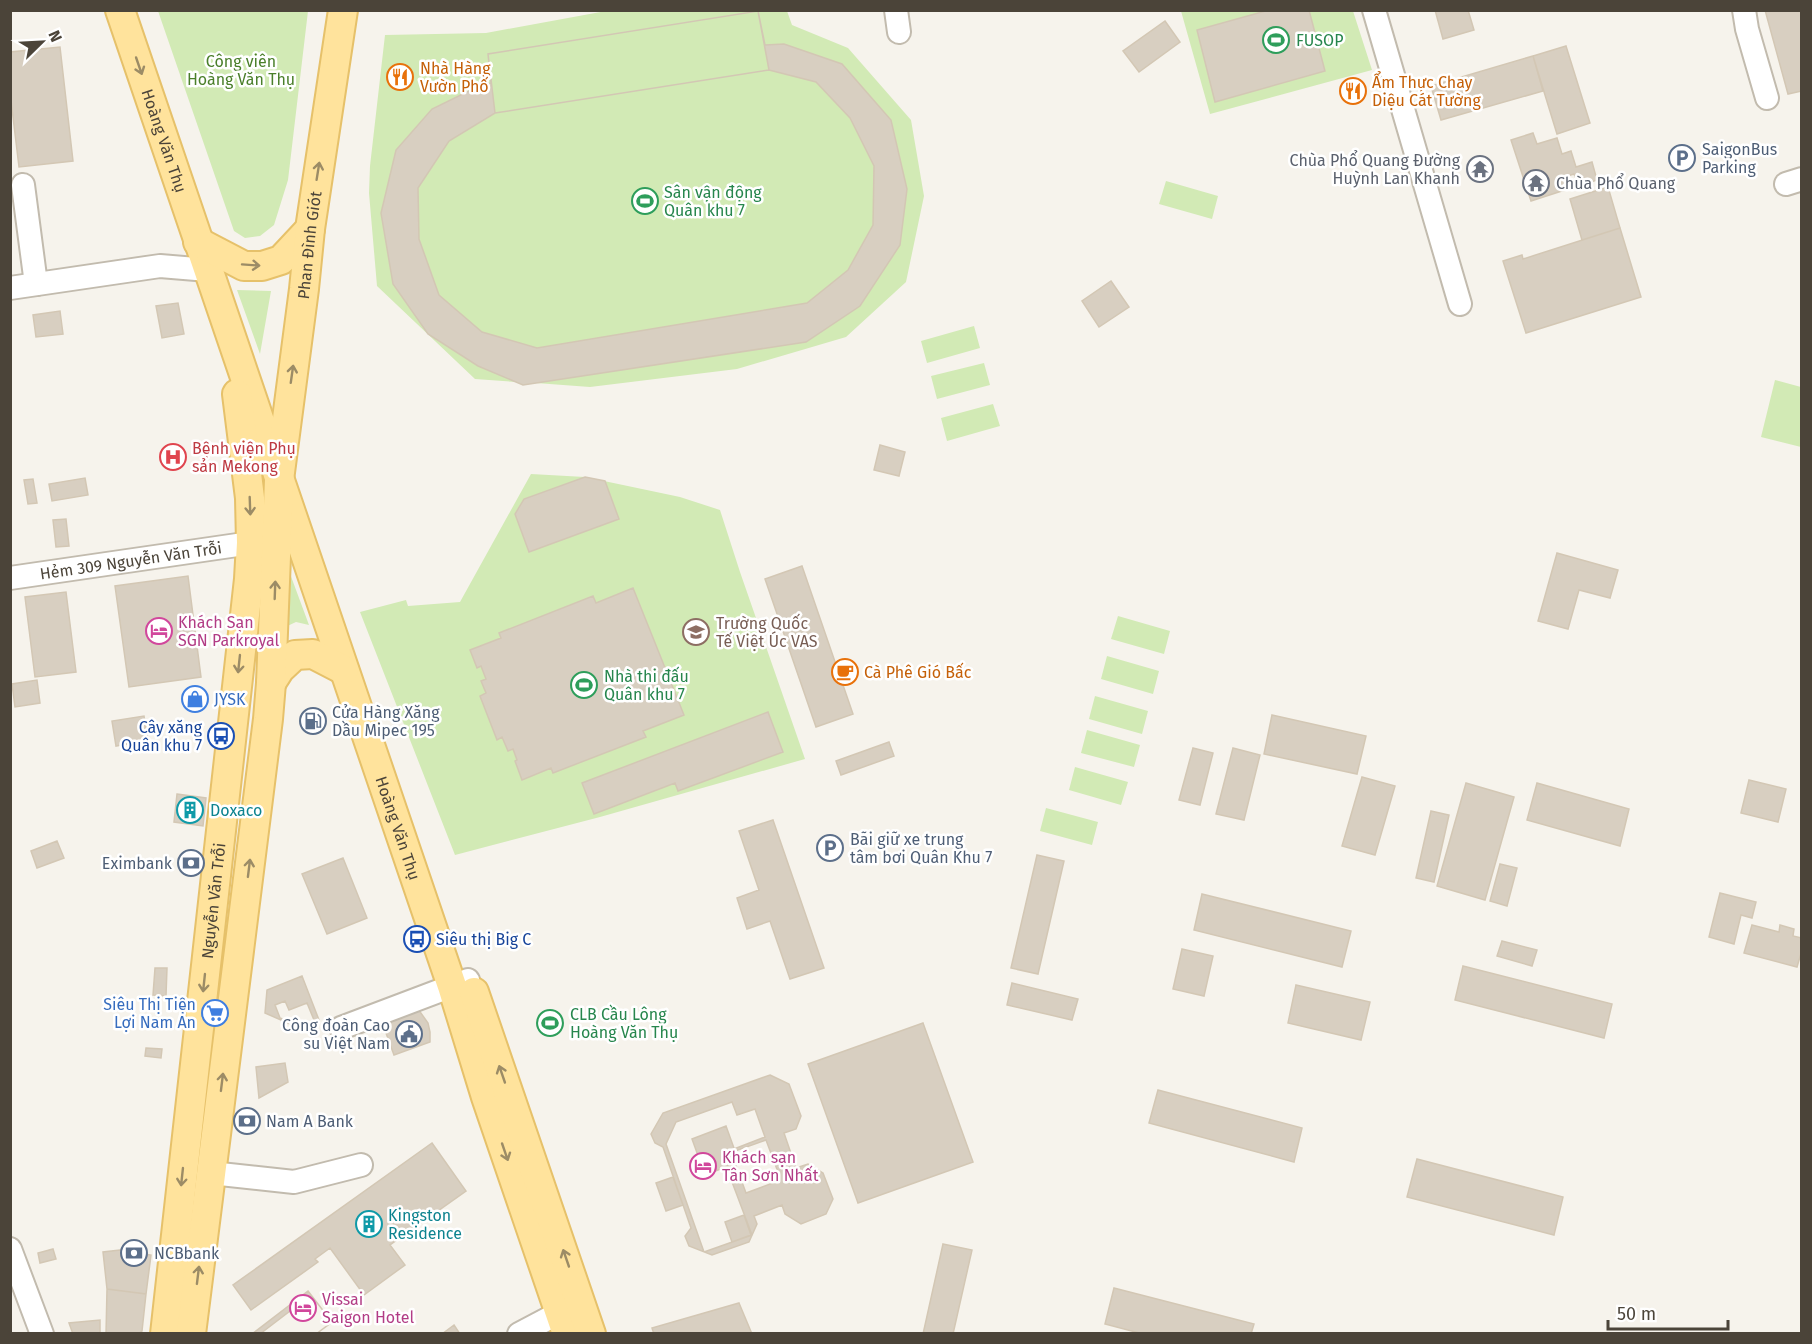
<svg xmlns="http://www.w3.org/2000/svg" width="1812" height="1344" viewBox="0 0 1812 1344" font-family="'Fira Sans',sans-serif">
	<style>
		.green { fill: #d2eab5 }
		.building { fill: #d8cfc1; stroke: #d3c7b4; stroke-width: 1.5; fill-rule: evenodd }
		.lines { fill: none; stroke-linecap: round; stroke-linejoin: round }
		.minor-casing { stroke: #c2bbae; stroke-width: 26 }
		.major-casing { stroke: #e6c16a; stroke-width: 32 }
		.minor { stroke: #fff; stroke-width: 22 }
		.major { stroke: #ffe39c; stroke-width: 28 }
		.oneway { stroke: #9c8c66 }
		.labels { text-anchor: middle; stroke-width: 5; stroke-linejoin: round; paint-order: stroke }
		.leisure-label { font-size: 16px; fill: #27864d; stroke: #fff; text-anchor: start }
		.park-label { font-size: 16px; fill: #4a7f2a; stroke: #fff }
		.food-label { font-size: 16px; fill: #c56008; stroke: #fff; text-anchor: start }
		.street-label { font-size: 16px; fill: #4b4439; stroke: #fff }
		.service-label { font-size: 16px; fill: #4e5e75; stroke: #fff; text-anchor: start }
		.worship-label { font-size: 16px; fill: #5b616d; stroke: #fff; text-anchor: end }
		.health-label { font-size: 16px; fill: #be3a42; stroke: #fff; text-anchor: start }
		.hotel-label { font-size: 16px; fill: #b23c85; stroke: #fff; text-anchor: start }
		.education-label { font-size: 16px; fill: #785e54; stroke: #fff; text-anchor: start }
		.shop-label { font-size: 16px; fill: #366cbe; stroke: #fff; text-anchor: start }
		.transit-label { font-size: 16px; fill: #164399; stroke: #fff; text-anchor: end }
		.culture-label { font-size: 16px; fill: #0d838f; stroke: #fff; text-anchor: start }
	</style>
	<rect width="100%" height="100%" fill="#f6f3ec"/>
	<path class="green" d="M158 11H308L288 180 274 225 260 236 245 238 234 231Z
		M606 11H787L792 25 848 48 911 120 924 196 906 282 846 337 737 369 590 387 536 383 523 385 516 382 475 379 377 286 369 193 370 166 385 35 486 33Z
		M1181 11H1353L1372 70 1210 114Z
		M1166 181 1218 196 1212 219 1159 204Z
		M237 290 271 291 260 354Z
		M974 326 980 348 927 363 921 341Z
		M984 363 990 385 937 399 931 376Z
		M1775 380 1801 387V447L1761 437Z
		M993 404 1000 426 947 441 941 418Z
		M531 474 585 477 680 497 720 510 740 572 805 759 600 817 455 855 360 612 406 600 408 606 460 602Z
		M289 571 309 625 296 622 283 628Z
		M1118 616 1170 631 1164 654 1111 639Z
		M1107 656 1159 671 1153 694 1101 679Z
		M1095 696 1148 711 1142 734 1089 719Z
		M1087 730 1140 745 1134 767 1081 753Z
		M1075 767 1128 782 1121 805 1069 790Z
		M1046 808 1098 822 1092 845 1040 831Z"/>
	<path class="building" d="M1269 10H1309L1325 71 1215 102 1197 30Z
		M1435 10H1468L1474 30 1443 39Z
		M1765 10H1802V91L1788 94Z
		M758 11 765 45 784 44 842 64 891 120 907 189 900 245 860 306 806 342 523 385 478 366 428 334 393 284 381 213 396 150 432 109 475 88 491 83 488 54ZM769 70 816 82 850 118 874 166 873 225 848 270 807 303 537 348 482 332 439 295 419 239 418 188 449 141 495 113Z
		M758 11 769 70 495 113 488 54Z
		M1165 21 1180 42 1139 72 1123 51Z
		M1566 46 1590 123 1557 134 1533 56Z
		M60 47 73 161 19 167 10 92V52Z
		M1533 56 1543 91 1441 120 1431 86Z
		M1533 133 1537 144 1557 138 1562 154 1571 151 1576 167 1592 162 1597 180 1578 186 1574 174 1564 177 1568 189 1531 201 1511 140Z
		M1608 187 1620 228 1582 240 1570 199Z
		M1620 228 1641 297 1526 333 1503 261 1522 255 1523 259Z
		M1111 281 1129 307 1099 327 1082 301Z
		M178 303 184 334 162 338 156 306Z
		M60 311 63 334 36 337 33 315Z
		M880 445 905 452 899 476 874 470Z
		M585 477 605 481 619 519 529 552 515 514 524 499Z
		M85 478 88 495 52 501 49 484Z
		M33 479 37 503 28 504 24 480Z
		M66 519 69 546 56 547 53 520Z
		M1557 553 1618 570 1610 598 1579 590 1568 629 1538 621Z
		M802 566 853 714 816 727 765 579Z
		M188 576 201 677 129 687 115 586Z
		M633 588 684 715 643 731 646 737 553 773 551 768 522 780 515 761 517 760 513 749 508 751 502 737 497 740 480 696 486 693 481 681 486 679 481 666 477 668 470 650 501 638 499 633 593 596 596 603Z
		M66 592 76 672 35 677 25 597Z
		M37 680 40 703 15 707 12 684Z
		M768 712 783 752 678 791 675 783 594 814 582 783Z
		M1272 715 1366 736 1357 774 1264 754Z
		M144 716 148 740 116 746 112 721Z
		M889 742 894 756 841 775 836 761Z
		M1193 748 1213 753 1200 805 1179 800Z
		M1233 748 1260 755 1244 820 1216 814Z
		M1362 777 1395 786 1375 855 1342 846Z
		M1749 780 1786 789 1778 822 1741 813Z
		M1466 783 1514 797 1485 900 1437 886Z
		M1537 783 1629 809 1620 846 1527 820Z
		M177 794 206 798 203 826 174 822Z
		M1431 811 1449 815 1434 882 1416 878Z
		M773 820 824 968 790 979 770 921 747 929 737 898 759 890 739 831Z
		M57 841 64 858 37 868 31 851Z
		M1037 855 1064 861 1038 974 1011 968Z
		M343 858 367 918 327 934 302 874Z
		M1500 864 1517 868 1507 906 1490 901Z
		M1720 893 1756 902 1752 918 1741 915 1734 944 1709 937Z
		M1202 894 1351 931 1342 967 1194 930Z
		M1752 925 1779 932 1780 925 1794 929 1793 936 1802 938V950L1797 967 1744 953Z
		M1502 941 1537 950 1532 966 1497 956Z
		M1182 949 1213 956 1204 996 1173 989Z
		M1463 966 1612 1004 1604 1038 1455 1000Z
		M155 968H167L166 996 153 995Z
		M302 976 319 1020 299 1028 265 1013 267 990Z
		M1012 983 1078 999 1072 1020 1007 1005Z
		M1296 985 1370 1002 1361 1040 1288 1023Z
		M285 1001 289 1010 307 1003 314 1020 300 1026 280 1018 275 1005Z
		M418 1009 428 1023 430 1032V1042L394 1055 382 1022Z
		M923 1023 973 1162 858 1203 808 1064Z
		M146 1048 162 1049 161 1058 145 1056Z
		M285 1063 288 1082 259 1098 256 1067Z
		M770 1075 789 1084 801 1116 796 1129 784 1133 796 1168 808 1164 823 1173 833 1199 826 1214 801 1224 785 1214 782 1205 754 1216 757 1224 749 1242 712 1255 689 1246 685 1236 691 1228 663 1147 655 1143 651 1134 663 1113ZM766 1140 778 1172 773 1183 746 1193 735 1163 739 1162 735 1151Z
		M1158 1090 1302 1128 1294 1162 1149 1123Z
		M732 1102 737 1115 755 1109 765 1137 734 1149 739 1162 726 1166 752 1235 704 1252 666 1144 676 1122Z
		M726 1126 739 1162 705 1175 692 1139Z
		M432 1143 466 1191 390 1245 405 1265 364 1295 330 1248 315 1259 318 1262 251 1310 233 1285Z
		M1417 1159 1563 1197 1554 1235 1407 1197Z
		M673 1177 683 1205 666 1211 656 1183Z
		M744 1215 751 1235 732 1242 725 1222Z
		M943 1244 972 1250 953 1334H923Z
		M53 1249 56 1259 40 1263 38 1253Z
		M120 1250 151 1255 146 1294 107 1289 103 1252Z
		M1114 1288 1254 1324 1251 1334H1143L1105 1324Z
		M107 1289 146 1294 142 1331 138 1334H106Z
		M308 1291 332 1322 316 1334H252Z
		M311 1295 332 1322 316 1334H260Z
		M739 1303 752 1334H654L652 1328Z
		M100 1320V1334H73L69 1323Z
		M454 1325 460 1334H442Z"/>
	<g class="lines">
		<defs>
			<g id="minor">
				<path d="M896 10 899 32"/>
				<path d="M1374 10 1460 304"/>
				<path d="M1744 10 1747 29 1767 98"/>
				<path d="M1786 184 1802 179"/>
				<path d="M23 185 36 284"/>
				<path d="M10 288 160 266 208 270"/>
				<path id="s1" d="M10 578 251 543"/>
				<path d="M341 1028 468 980"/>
				<path d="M211 1173 294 1182 361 1165"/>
				<path d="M10 1249 42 1334"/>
				<path d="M519 1334 574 1305"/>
			</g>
			<g id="major">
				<path id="s2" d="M120 10 452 986 486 1097 567 1334"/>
				<path d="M198 242 244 266H262L281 260 310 229"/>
				<path d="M271 683 280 669 295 655 313 654 344 670"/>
				<path d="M474 992 591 1334"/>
				<path id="s3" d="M165 1334 249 579 251 543 250 498 237 394"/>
				<path id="s4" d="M191 1334 268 719 271 683 279 480 304 289 310 229 343 10"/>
			</g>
		</defs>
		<use href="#minor" class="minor-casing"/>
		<use href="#major" class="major-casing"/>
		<use href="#minor" class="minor"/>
		<use href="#major" class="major"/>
	</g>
	<defs><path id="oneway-shaft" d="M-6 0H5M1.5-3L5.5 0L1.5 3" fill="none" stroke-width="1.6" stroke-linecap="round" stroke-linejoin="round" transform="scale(1.5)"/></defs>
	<g class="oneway">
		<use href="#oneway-shaft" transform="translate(139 66) rotate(71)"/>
		<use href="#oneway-shaft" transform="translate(318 171) rotate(-81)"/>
		<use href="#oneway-shaft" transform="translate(251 265) rotate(4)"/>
		<use href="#oneway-shaft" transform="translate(292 374) rotate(-82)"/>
		<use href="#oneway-shaft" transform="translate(250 506) rotate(88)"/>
		<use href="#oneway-shaft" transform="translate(275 590) rotate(-88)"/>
		<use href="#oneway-shaft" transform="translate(239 664) rotate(96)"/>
		<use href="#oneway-shaft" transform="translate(249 868) rotate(-83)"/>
		<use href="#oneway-shaft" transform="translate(204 983) rotate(96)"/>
		<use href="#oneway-shaft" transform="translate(502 1074) rotate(-109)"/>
		<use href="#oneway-shaft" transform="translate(222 1082) rotate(-83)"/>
		<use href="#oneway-shaft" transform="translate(505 1152) rotate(71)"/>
		<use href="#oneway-shaft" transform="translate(182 1177) rotate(96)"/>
		<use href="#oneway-shaft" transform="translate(566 1258) rotate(-109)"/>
		<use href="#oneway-shaft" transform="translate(198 1275) rotate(-83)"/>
	</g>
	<defs>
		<symbol id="stadium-ring" viewBox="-11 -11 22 22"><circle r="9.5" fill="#fff" stroke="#2e9e5b" stroke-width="1.5"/><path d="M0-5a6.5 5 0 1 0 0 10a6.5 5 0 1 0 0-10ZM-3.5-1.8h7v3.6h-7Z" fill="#2e9e5b"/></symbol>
		<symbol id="restaurant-ring" viewBox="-11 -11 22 22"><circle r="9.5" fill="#fff" stroke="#e8710a" stroke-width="1.5"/><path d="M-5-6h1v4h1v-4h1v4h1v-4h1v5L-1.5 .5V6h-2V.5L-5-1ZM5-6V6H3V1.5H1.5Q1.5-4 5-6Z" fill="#e8710a"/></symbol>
		<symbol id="parking-ring" viewBox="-11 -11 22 22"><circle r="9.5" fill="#fff" stroke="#5c6f8a" stroke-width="1.5"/><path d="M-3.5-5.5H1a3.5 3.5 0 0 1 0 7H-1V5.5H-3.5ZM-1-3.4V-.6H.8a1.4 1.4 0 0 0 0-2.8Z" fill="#5c6f8a"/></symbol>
		<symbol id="temple-ring" viewBox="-11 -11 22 22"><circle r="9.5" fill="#fff" stroke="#6b7280" stroke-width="1.5"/><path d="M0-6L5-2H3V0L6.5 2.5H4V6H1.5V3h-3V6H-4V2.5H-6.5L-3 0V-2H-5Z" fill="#6b7280"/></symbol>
		<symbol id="hospital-ring" viewBox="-11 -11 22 22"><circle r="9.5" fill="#fff" stroke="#e0444e" stroke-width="1.5"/><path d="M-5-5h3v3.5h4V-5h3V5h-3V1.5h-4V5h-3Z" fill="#e0444e"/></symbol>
		<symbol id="hotel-ring" viewBox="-11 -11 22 22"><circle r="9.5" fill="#fff" stroke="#d1479c" stroke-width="1.5"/><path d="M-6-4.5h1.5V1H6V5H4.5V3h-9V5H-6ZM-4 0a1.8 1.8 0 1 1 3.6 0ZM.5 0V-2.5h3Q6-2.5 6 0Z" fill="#d1479c"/></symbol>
		<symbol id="school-ring" viewBox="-11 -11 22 22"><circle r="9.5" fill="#fff" stroke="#8d6e63" stroke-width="1.5"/><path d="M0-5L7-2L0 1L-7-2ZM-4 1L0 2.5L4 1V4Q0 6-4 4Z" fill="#8d6e63"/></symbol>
		<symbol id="cafe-ring" viewBox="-11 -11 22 22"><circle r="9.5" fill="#fff" stroke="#e8710a" stroke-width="1.5"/><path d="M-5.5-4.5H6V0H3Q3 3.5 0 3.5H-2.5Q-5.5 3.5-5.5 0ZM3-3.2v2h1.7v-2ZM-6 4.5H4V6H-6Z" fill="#e8710a"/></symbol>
		<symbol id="shop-ring" viewBox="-11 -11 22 22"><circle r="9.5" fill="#fff" stroke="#3f7fe0" stroke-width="1.5"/><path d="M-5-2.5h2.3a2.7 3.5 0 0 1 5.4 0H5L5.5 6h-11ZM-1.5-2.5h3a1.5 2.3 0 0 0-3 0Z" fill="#3f7fe0"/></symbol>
		<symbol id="fuel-ring" viewBox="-11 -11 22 22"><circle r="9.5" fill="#fff" stroke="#5c6f8a" stroke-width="1.5"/><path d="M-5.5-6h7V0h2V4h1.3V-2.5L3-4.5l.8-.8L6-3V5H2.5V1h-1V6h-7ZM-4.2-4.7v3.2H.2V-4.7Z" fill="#5c6f8a"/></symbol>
		<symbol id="bus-ring" viewBox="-11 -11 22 22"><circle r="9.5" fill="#fff" stroke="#1a4fb4" stroke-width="1.5"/><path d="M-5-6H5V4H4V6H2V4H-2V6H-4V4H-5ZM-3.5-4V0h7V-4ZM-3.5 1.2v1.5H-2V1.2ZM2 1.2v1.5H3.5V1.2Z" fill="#1a4fb4"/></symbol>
		<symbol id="building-ring" viewBox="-11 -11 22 22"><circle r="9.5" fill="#fff" stroke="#0f9aa8" stroke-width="1.5"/><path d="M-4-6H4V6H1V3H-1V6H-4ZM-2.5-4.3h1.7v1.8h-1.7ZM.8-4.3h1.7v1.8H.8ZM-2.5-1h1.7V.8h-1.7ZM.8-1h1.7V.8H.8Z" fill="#0f9aa8"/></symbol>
		<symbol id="bank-ring" viewBox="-11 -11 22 22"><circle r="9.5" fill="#fff" stroke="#5c6f8a" stroke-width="1.5"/><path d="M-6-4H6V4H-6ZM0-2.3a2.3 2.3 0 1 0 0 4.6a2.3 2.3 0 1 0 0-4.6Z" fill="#5c6f8a"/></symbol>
		<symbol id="supermarket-ring" viewBox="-11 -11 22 22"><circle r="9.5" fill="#fff" stroke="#3f7fe0" stroke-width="1.5"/><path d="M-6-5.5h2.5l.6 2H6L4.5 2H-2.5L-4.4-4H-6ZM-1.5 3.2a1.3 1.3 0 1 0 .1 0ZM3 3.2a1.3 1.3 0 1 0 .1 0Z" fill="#3f7fe0"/></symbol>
		<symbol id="civic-ring" viewBox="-11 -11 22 22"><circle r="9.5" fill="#fff" stroke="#5c6f8a" stroke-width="1.5"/><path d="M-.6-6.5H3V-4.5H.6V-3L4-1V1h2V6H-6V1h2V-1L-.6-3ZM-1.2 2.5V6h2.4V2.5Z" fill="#5c6f8a"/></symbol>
	</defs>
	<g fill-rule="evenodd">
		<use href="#stadium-ring" x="1261" y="25" width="30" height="30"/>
		<use href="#restaurant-ring" x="385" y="62" width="30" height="30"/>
		<use href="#restaurant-ring" x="1338" y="76" width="30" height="30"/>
		<use href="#parking-ring" x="1667" y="143" width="30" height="30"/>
		<use href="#temple-ring" x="1465" y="154" width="30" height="30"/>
		<use href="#temple-ring" x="1521" y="168" width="30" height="30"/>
		<use href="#stadium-ring" x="630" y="186" width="30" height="30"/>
		<use href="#hospital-ring" x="158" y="442" width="30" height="30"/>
		<use href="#hotel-ring" x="144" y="616" width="30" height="30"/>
		<use href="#school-ring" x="681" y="617" width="30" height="30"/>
		<use href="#cafe-ring" x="830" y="657" width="30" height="30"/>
		<use href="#stadium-ring" x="569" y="670" width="30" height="30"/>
		<use href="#shop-ring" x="180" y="684" width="30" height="30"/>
		<use href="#fuel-ring" x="298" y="706" width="30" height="30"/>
		<use href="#bus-ring" x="206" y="721" width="30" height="30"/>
		<use href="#building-ring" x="175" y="795" width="30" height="30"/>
		<use href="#parking-ring" x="815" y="833" width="30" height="30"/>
		<use href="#bank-ring" x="176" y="848" width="30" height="30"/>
		<use href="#bus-ring" x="402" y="924" width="30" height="30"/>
		<use href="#supermarket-ring" x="200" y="998" width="30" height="30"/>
		<use href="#stadium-ring" x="535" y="1008" width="30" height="30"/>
		<use href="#civic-ring" x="394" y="1019" width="30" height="30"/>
		<use href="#bank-ring" x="232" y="1106" width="30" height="30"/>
		<use href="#hotel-ring" x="688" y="1151" width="30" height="30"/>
		<use href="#building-ring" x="354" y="1209" width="30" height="30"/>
		<use href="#bank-ring" x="119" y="1238" width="30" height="30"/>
		<use href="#hotel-ring" x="288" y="1293" width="30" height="30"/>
	</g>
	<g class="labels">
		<g class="leisure-label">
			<text x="1296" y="46">FUSOP</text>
			<text x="664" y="198">Sân vận động<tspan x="664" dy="18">Quân khu 7</tspan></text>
			<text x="604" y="682">Nhà thi đấu<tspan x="604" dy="18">Quân khu 7</tspan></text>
			<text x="570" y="1020">CLB Cầu Lông<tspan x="570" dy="18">Hoàng Văn Thụ</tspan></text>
		</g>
		<g class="park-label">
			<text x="241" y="67">Công viên<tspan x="241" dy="18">Hoàng Văn Thụ</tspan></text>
		</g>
		<g class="food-label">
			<text x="420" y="74">Nhà Hàng<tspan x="420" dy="18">Vườn Phố</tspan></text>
			<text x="1372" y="88">Ẩm Thực Chay<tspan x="1372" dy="18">Diệu Cát Tường</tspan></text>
			<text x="864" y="678">Cà Phê Gió Bấc</text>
		</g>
		<g class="street-label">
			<text dy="6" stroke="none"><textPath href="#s2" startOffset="138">Hoàng Văn Thụ</textPath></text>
			<text dy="6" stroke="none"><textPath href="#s4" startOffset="1096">Phan Đình Giót</textPath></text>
			<text dy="6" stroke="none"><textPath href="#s1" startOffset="122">Hẻm 309 Nguyễn Văn Trỗi</textPath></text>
			<text dy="6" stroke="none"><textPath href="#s2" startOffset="864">Hoàng Văn Thụ</textPath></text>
			<text dy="6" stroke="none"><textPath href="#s3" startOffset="436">Nguyễn Văn Trỗi</textPath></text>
		</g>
		<g class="service-label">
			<text x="1702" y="155">SaigonBus<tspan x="1702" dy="18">Parking</tspan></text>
			<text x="332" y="718">Cửa Hàng Xăng<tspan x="332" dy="18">Dầu Mipec 195</tspan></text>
			<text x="850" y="845">Bãi giữ xe trung<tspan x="850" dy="18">tâm bơi Quân Khu 7</tspan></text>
			<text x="172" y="869" text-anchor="end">Eximbank</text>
			<text x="390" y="1031" text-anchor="end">Công đoàn Cao<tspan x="390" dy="18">su Việt Nam</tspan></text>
			<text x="266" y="1127">Nam A Bank</text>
			<text x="154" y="1259">NCBbank</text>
		</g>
		<g class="worship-label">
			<text x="1460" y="166">Chùa Phổ Quang Đường<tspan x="1460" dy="18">Huỳnh Lan Khanh</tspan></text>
			<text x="1556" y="189" text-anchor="start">Chùa Phổ Quang</text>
		</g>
		<g class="health-label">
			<text x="192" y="454">Bệnh viện Phụ<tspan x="192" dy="18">sản Mekong</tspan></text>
		</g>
		<g class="hotel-label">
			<text x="178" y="628">Khách Sạn<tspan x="178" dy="18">SGN Parkroyal</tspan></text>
			<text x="722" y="1163">Khách sạn<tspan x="722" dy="18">Tân Sơn Nhất</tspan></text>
			<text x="322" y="1305">Vissai<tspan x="322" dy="18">Saigon Hotel</tspan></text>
		</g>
		<g class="education-label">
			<text x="716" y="629">Trường Quốc<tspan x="716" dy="18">Tế Việt Úc VAS</tspan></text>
		</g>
		<g class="shop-label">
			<text x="214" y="705">JYSK</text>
			<text x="196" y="1010" text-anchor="end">Siêu Thị Tiện<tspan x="196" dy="18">Lợi Nam An</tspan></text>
		</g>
		<g class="transit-label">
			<text x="202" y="733">Cây xăng<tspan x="202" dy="18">Quân khu 7</tspan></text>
			<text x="436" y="945" text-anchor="start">Siêu thị Big C</text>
		</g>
		<g class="culture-label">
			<text x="210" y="816">Doxaco</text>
			<text x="388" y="1221">Kingston<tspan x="388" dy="18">Residence</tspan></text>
		</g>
	</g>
	<rect width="1812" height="1344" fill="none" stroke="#4b4439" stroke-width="24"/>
	<g transform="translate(42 42) rotate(66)" stroke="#ffffff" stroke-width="4.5" paint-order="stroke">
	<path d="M0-4.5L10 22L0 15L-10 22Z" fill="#4b4439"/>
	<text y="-9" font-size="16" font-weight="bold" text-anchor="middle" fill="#4b4439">N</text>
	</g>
	<path d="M1608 1320v9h120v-9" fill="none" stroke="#4b4439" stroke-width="3"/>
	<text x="1617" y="1320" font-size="18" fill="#4b4439" stroke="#ffffff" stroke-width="4.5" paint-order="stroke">50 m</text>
</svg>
